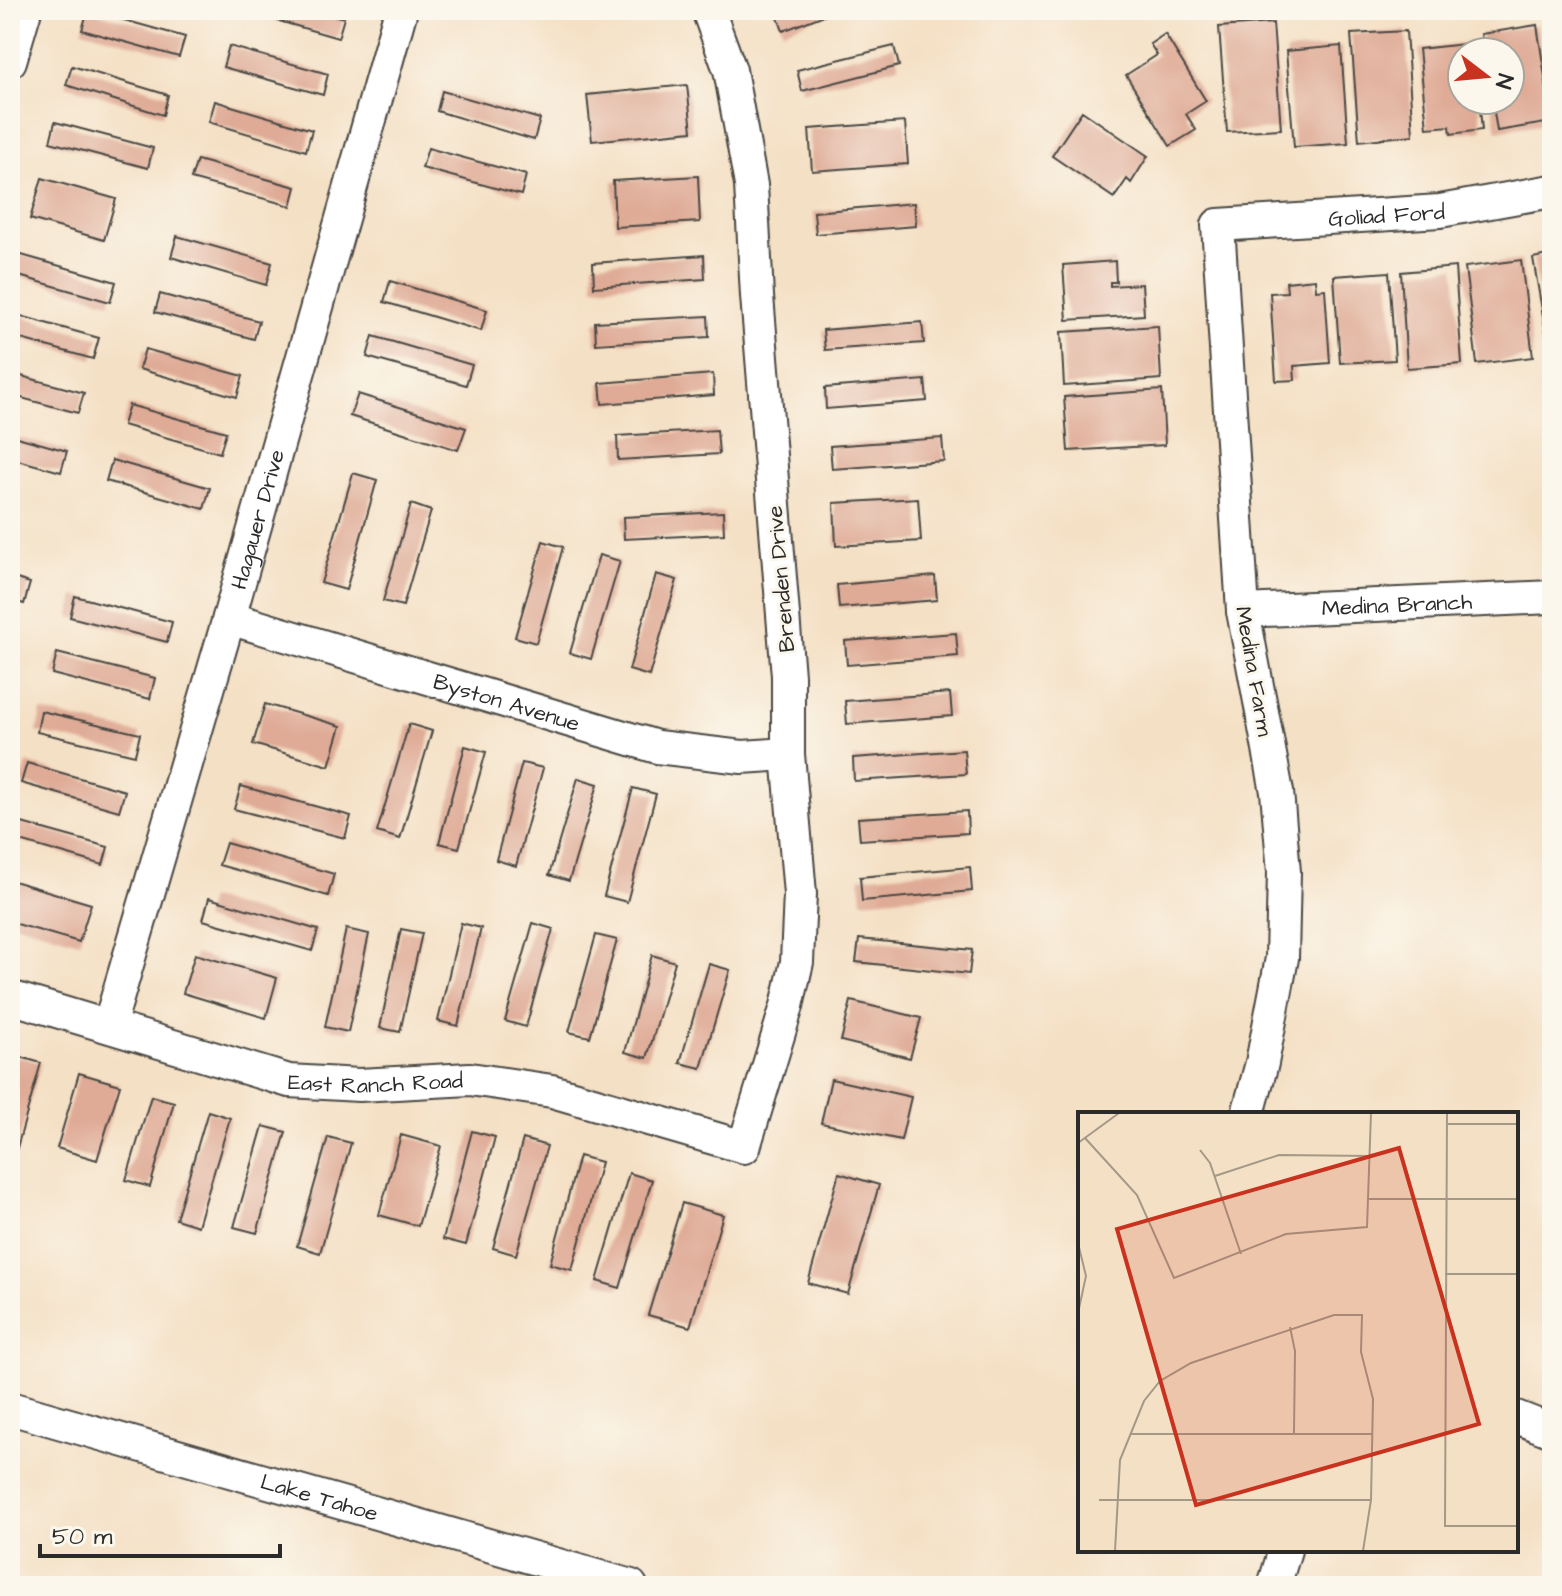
<svg xmlns="http://www.w3.org/2000/svg" width="1562" height="1596" viewBox="0 0 1562 1596" font-family="'Architects Daughter',sans-serif">
	<style>
		.building { fill: #dfab96 }
		.lines { fill: none; stroke-linecap: round; stroke-linejoin: round }
		.street-casing { stroke: #494642; stroke-width: 36 }
		.street { stroke: #fff; stroke-width: 32 }
		.labels { text-anchor: middle; stroke-width: 6; stroke-linejoin: round; paint-order: stroke }
		.street-label { font-size: 22px; fill: #2b2b2b; stroke: #fbf7ec }
		.inset-road { fill: none; stroke: #a49887; stroke-width: 2 }
		.view { fill: #c8321e; fill-opacity: 0.15; stroke: #c8321e; stroke-width: 4 }
		.inset-edge { fill: none; stroke: #2b2b2b; stroke-width: 4 }
	</style>
	<rect width="100%" height="100%" fill="#fbf7ec"/>
	<filter id="ink" filterUnits="userSpaceOnUse"><feTurbulence type="fractalNoise" baseFrequency=".0125" numOctaves="2"/><feDisplacementMap in="SourceGraphic" scale="16" xChannelSelector="R" yChannelSelector="G"/><feConvolveMatrix kernelMatrix="1 2 1 2 8 2 1 2 1" color-interpolation-filters="sRGB"/></filter>
	<filter id="wash" filterUnits="userSpaceOnUse"><feTurbulence type="fractalNoise" baseFrequency=".006" numOctaves="4" result="noise"/><feDisplacementMap in="SourceGraphic" scale="32" xChannelSelector="R" yChannelSelector="G"/><feGaussianBlur stdDeviation="1.8" result="paint"/><feColorMatrix in="noise" values="0 0 0 0 0 0 0 0 0 0 0 0 0 0 0 0 0 1.4 0 .05"/><feComposite in="paint" operator="in"/></filter>
	<g filter="url(#wash)">
		<rect width="100%" height="100%" fill="#f4e0c5"/>
		<g id="blocks">
			<path class="building" d="M88 10 185 37 179 57 82 30Z
				M241 10H314L344 18 338 38Z
				M781 10H837L783 31 776 12Z
				M1273 23 1281 129 1227 132 1219 27Z
				M1537 25 1552 122 1497 131 1492 100H1510V52H1484L1481 34Z
				M1406 31 1413 135 1359 141 1351 34Z
				M1165 34 1206 101 1186 114 1196 130 1170 146 1126 75 1157 55 1150 44Z
				M1473 43 1474 52H1462V100H1479L1482 130 1451 134 1450 126 1427 128 1419 49Z
				M229 46 328 74 323 95 223 67Z
				M894 46 899 66 802 91 797 70Z
				M1341 46 1348 143 1294 147 1286 51Z
				M72 66 168 95 163 115 66 85Z
				M687 85 692 131 592 141 587 95Z
				M442 91 540 119 534 140 437 111Z
				M215 101 312 130 306 151 209 122Z
				M1082 111 1148 156 1131 183 1127 179 1114 198 1052 156Z
				M55 122 153 148 148 168 50 142Z
				M905 122 908 164 812 171 809 129Z
				M428 148 526 175 521 195 422 168Z
				M197 160 296 187 291 206 191 179Z
				M698 176 700 222 615 227 613 181Z
				M42 178 116 199 104 240 30 219Z
				M914 203 916 226 816 234 814 212Z
				M177 236 272 263 266 285 171 257Z
				M18 254 116 282 110 302 12 274Z
				M1552 254V345H1548L1533 258Z
				M704 255 705 279 594 287 593 263Z
				M1521 260 1533 357 1477 364 1465 267Z
				M1115 261 1116 282H1110V286L1142 284 1144 315 1067 320 1063 265Z
				M1455 267 1462 364 1407 368 1401 272Z
				M1389 272 1395 360 1340 363 1334 276Z
				M1315 279 1316 290 1325 289 1330 363 1294 366 1295 380 1276 381 1270 293 1287 292 1286 282Z
				M390 281 487 310 481 331 384 302Z
				M160 294 259 321 254 339 155 312Z
				M10 313 99 338 93 359 10 336Z
				M708 316 709 337 596 344 595 322Z
				M922 322 924 343 825 350 823 330Z
				M1158 326 1161 379 1064 386 1061 332Z
				M373 336 472 365 466 385 367 357Z
				M145 349 243 376 237 397 139 369Z
				M10 373 84 393 78 413 10 395Z
				M713 374 714 395 602 404 600 383Z
				M925 380 927 401 826 409 825 388Z
				M1162 390 1165 445 1068 451 1064 397Z
				M358 394 466 428 458 450 350 416Z
				M129 405 226 432 220 453 123 425Z
				M717 430 719 454 618 460 617 436Z
				M10 435 67 451 61 472 10 458Z
				M942 438 944 461 832 469 830 446Z
				M112 460 210 488 204 509 106 481Z
				M353 473 377 480 346 590 321 583Z
				M918 498 921 541 836 546 834 503Z
				M411 504 431 511 403 606 383 601Z
				M723 512 724 534 624 539 623 517Z
				M543 541 563 547 536 643 515 637Z
				M599 555 620 561 591 659 570 653Z
				M656 574 677 580 649 676 629 670Z
				M935 576 937 600 839 608 837 585Z
				M10 577 30 583 24 604 10 600Z
				M75 596 172 622 167 642 70 617Z
				M956 633 958 656 847 665 845 641Z
				M57 653 155 678 150 699 52 674Z
				M950 693 952 716 847 724 845 701Z
				M265 704 341 726 329 766 253 744Z
				M41 711 140 734 135 755 37 732Z
				M409 724 432 731 400 839 377 832Z
				M465 746 486 752 459 848 439 843Z
				M964 750 966 774 854 781 853 758Z
				M27 763 125 791 119 811 21 783Z
				M522 763 543 768 516 866 496 860Z
				M578 778 598 784 569 881 549 875Z
				M241 786 351 816 345 838 234 809Z
				M633 788 656 794 627 902 604 896Z
				M967 811 968 833 860 840 858 818Z
				M11 820 108 847 103 865 10 838Z
				M226 843 334 874 328 896 219 865Z
				M970 867 972 891 862 901 860 877Z
				M10 880 91 904 79 942 10 922Z
				M209 898 318 930 312 951 203 920Z
				M461 923 481 928 458 1026 438 1021Z
				M533 923 553 929 526 1027 505 1021Z
				M346 929 369 934 348 1032 325 1027Z
				M401 929 422 933 400 1032 380 1028Z
				M596 935 617 940 590 1037 569 1032Z
				M859 939 972 950 969 974 856 962Z
				M195 954 277 978 266 1018 183 993Z
				M652 955 675 962 647 1058 625 1052Z
				M709 964 730 970 701 1068 680 1063Z
				M851 1001 921 1018 910 1058 841 1041Z
				M17 1056 41 1063 11 1169 10 1081Z
				M79 1073 120 1085 97 1160 57 1148Z
				M831 1079 911 1097 901 1140 821 1123Z
				M151 1096 174 1102 150 1187 126 1180Z
				M208 1111 230 1118 198 1226 176 1219Z
				M263 1126 286 1132 257 1233 234 1227Z
				M472 1131 495 1137 466 1245 443 1239Z
				M401 1135 441 1146 418 1226 379 1215Z
				M328 1137 351 1143 320 1253 297 1246Z
				M523 1139 547 1146 516 1255 493 1248Z
				M579 1156 601 1162 572 1270 550 1264Z
				M629 1173 652 1180 620 1288 597 1281Z
				M839 1173 879 1185 848 1294 808 1283Z
				M682 1203 723 1215 690 1327 648 1315Z"/>
		</g>
	</g>
	<g filter="url(#ink)">
		<use href="#blocks" fill-opacity="0" stroke="#494642" stroke-width="2"/>
		<g class="lines">
			<defs>
				<g id="street">
					<path d="M10 61 25 10"/>
					<path id="s1" d="M1243 611 1552 597"/>
					<path id="s2" d="M229 618 657 747 742 757 788 754"/>
					<path id="s3" d="M10 997 289 1081 359 1085 470 1079 552 1091 744 1147 787 1006 797 962 800 894 788 754V676L757 296 751 185 730 70 708 10"/>
					<path id="s4" d="M109 1026 229 618 401 10"/>
					<path id="s5" d="M1248 1114 1262 1063 1282 958 1284 872 1277 792 1243 611 1218 225 1440 211 1552 191"/>
					<path id="s6" d="M10 1408 631 1586"/>
					<path d="M1516 1417 1552 1431"/>
					<path d="M1274 1586 1285 1550"/>
				</g>
			</defs>
			<use href="#street" class="street-casing"/>
			<use href="#street" class="street"/>
		</g>
	</g>
	<g class="labels">
		<g class="street-label">
			<text dy="8" stroke="none"><textPath href="#s5" startOffset="1066">Goliad Ford</textPath></text>
			<text dy="8" stroke="none"><textPath href="#s4" startOffset="528">Hagauer Drive</textPath></text>
			<text transform="translate(780 579) rotate(-95)" y="8">Brenden Drive</text>
			<text dy="8" stroke="none"><textPath href="#s1" startOffset="154">Medina Branch</textPath></text>
			<text transform="translate(1255 671) rotate(80)" y="8">Medina Farm</text>
			<text dy="8" stroke="none"><textPath href="#s2" startOffset="290">Byston Avenue</textPath></text>
			<text dy="8" stroke="none"><textPath href="#s3" startOffset="378">East Ranch Road</textPath></text>
			<text dy="8" stroke="none"><textPath href="#s6" startOffset="322">Lake Tahoe</textPath></text>
		</g>
	</g>
	<g transform="translate(1078 1112)">
		<rect width="440" height="440" fill="#f4e0c5"/>
		<path class="inset-road" d="M369 1 367 414H440M369 12H440M7 26 59 83 96 166 208 122 289 115 293 1M0 31 41 1M122 38 132 51 163 142M137 64 201 43 293 44M289 87H440M0 131 8 164 0 201M367 162H440M212 215 217 239 216 321M52 322H294M21 388H293M439 414V162M37 439 42 348 66 289 82 269 113 251 256 203H284L283 240 295 287 293 388 285 439"/>
		<path class="view" d="M321 36 401 312 118 393 39 117Z"/>
		<rect width="440" height="440" class="inset-edge"/>
	</g>
	<rect width="1562" height="1596" fill="none" stroke="#fbf7ec" stroke-width="40"/>
	<g transform="translate(1486 76) rotate(106)"><circle r="38" fill="#fbf7ec" stroke="#a8a59f" stroke-width="2"/>
	<path d="M0-6L14 30L0 20L-14 30Z" fill="#c8321e"/>
	<text y="-12" font-size="22" font-weight="bold" text-anchor="middle" fill="#2b2b2b">N</text>
	</g>
	<path d="M40 1544v12h240v-12" fill="none" stroke="#2b2b2b" stroke-width="4"/>
	<text x="52" y="1544" font-size="24" fill="#2b2b2b" stroke="#fbf7ec" stroke-width="6" paint-order="stroke">50 m</text>
</svg>
